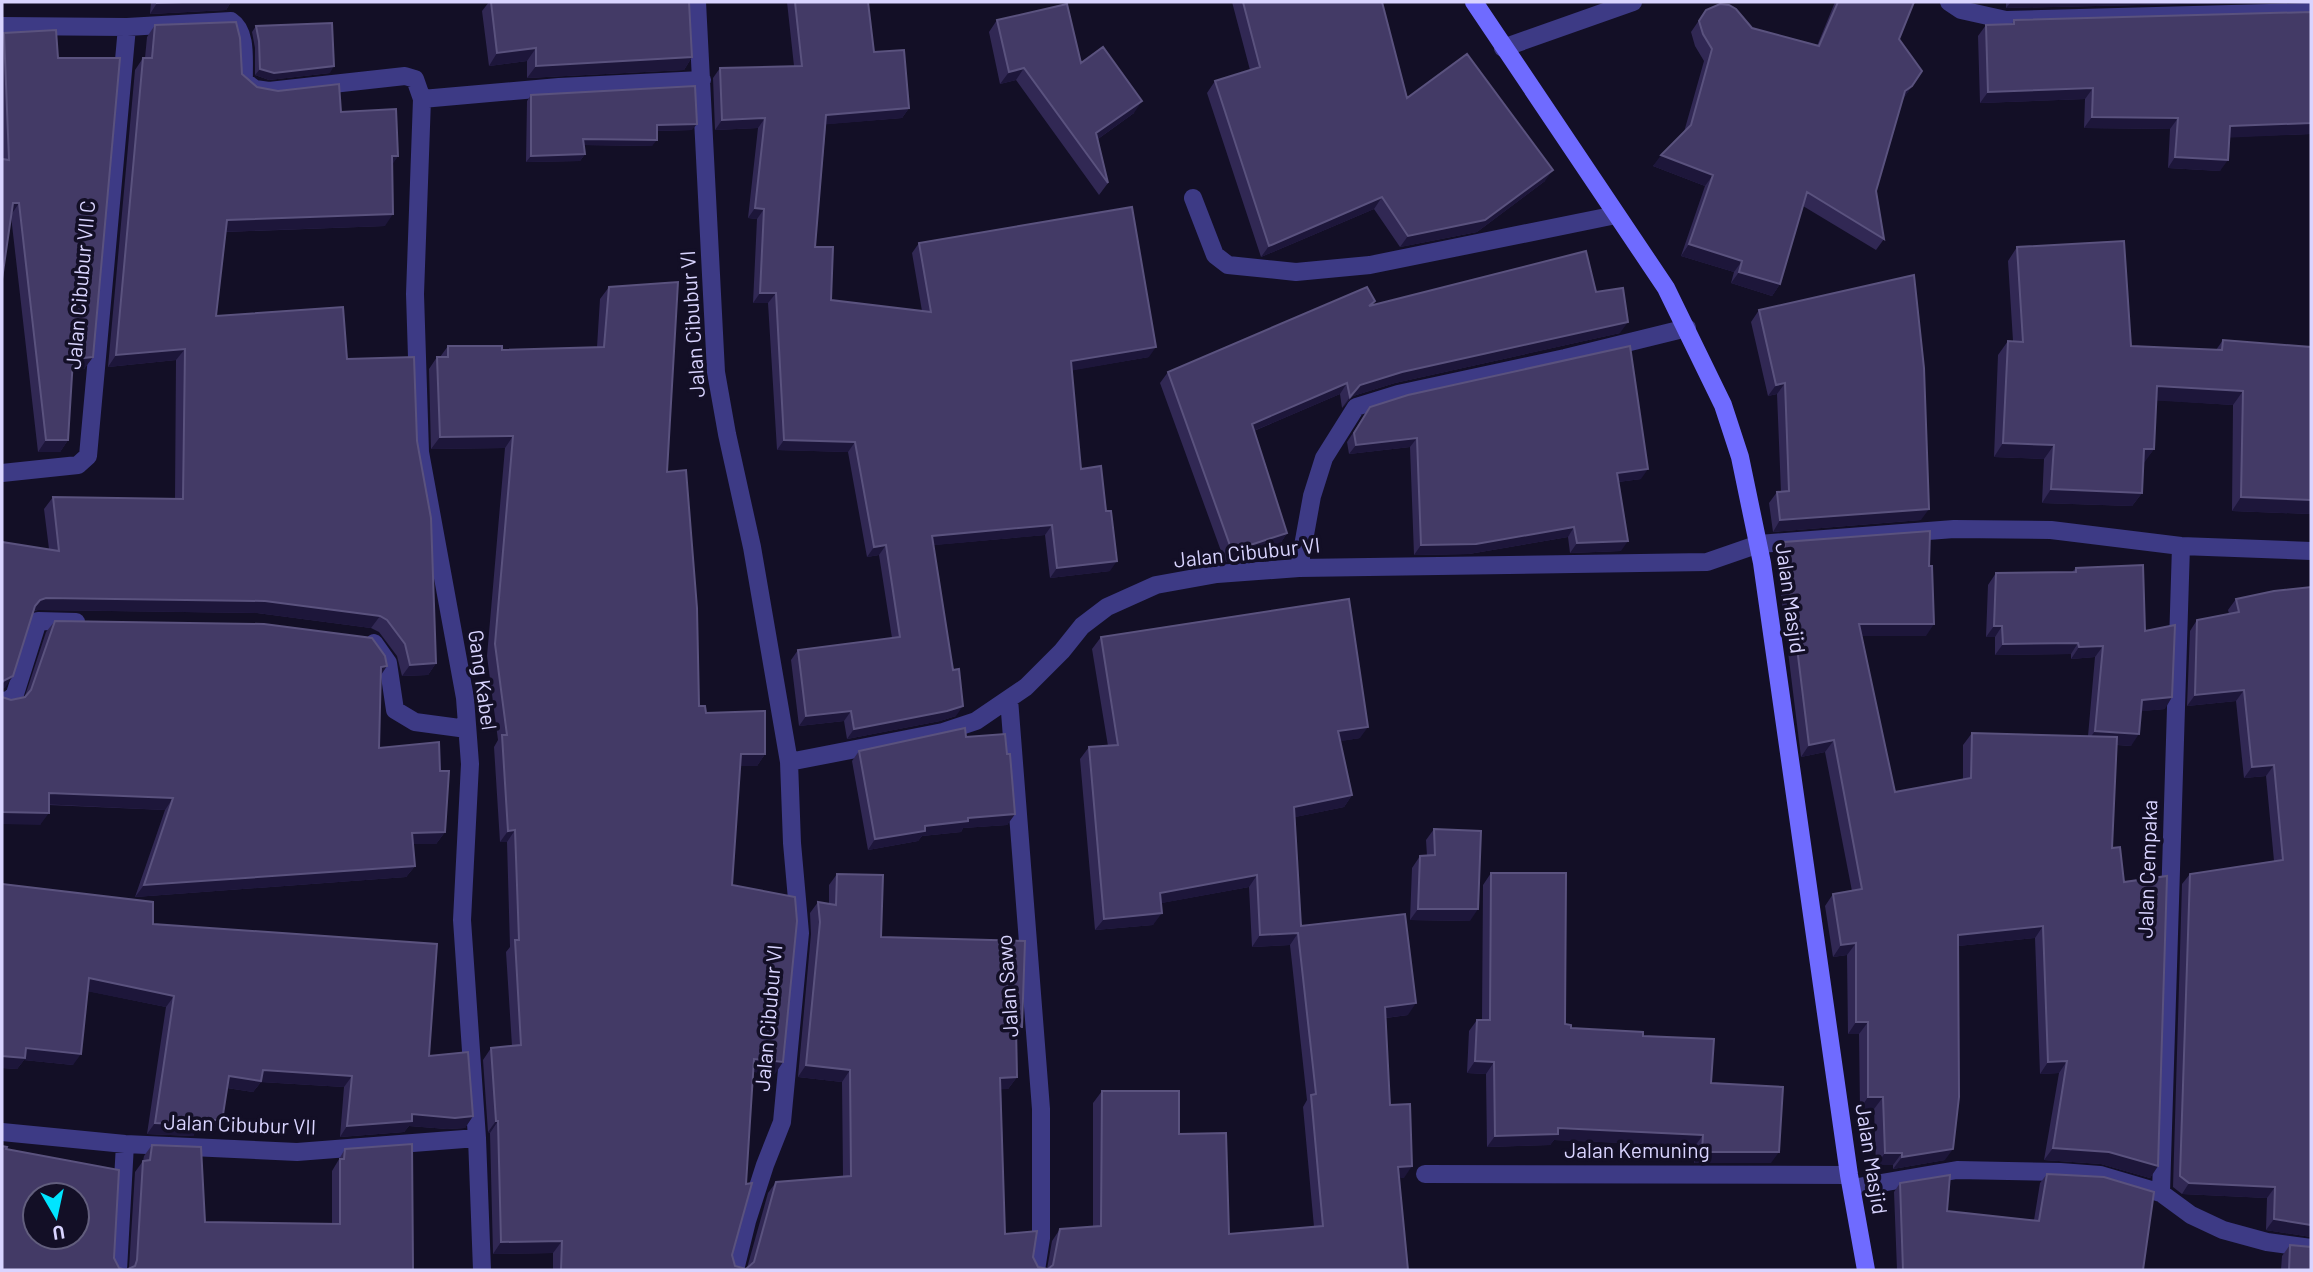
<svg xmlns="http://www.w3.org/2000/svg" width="2313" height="1272" viewBox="0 0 2313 1272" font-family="Barlow,sans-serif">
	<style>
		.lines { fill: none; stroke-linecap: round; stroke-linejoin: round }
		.street { stroke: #3d3a85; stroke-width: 18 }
		.secondary { stroke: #6f6bff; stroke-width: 18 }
		.wall { fill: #312854 }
		.shaded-wall { fill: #1d163a }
		.building { fill: #433a66; stroke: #5a527e; stroke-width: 2; fill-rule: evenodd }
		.labels { text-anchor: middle; stroke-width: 7; stroke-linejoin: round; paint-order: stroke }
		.street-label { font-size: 21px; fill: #d9d4ff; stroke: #130f26 }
	</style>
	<rect width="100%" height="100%" fill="#130f26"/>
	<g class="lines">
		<path class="street" d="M697 2 716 372 727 434 752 547 789 762 792 843 800 933 782 1122 765 1165 747 1221 735 1270
			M1949 2 1961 10 2006 20 2311 12
			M2 26 127 27 231 21C248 32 243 63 244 81L255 89 269 91 405 76 415 79 422 99 415 294 420 452 465 698 470 764 462 920 477 1138 482 1270
			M1503 48 1633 2
			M422 99 559 87 702 80
			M1193 198 1215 255 1228 265 1296 272 1370 265 1616 215
			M2 473 78 465 88 456 127 27
			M1299 568 1312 496 1324 458 1356 407 1398 394 1565 358 1687 328
			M374 643 388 663 395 710 415 722 467 729
			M1009 699 1041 1109V1238L1036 1270
			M2 701 9 700 15 694 38 621 76 622
			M789 762 943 732 976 721 1026 687 1062 651 1082 626 1107 607 1156 585 1217 574 1299 568 1707 562 1759 544 1954 529 2051 530 2181 546 2311 551
			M2 1132 125 1144 297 1152 477 1138
			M1425 1174 1849 1175
			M1852 1188 1957 1170 2060 1172 2100 1175 2161 1193 2191 1215 2223 1230 2267 1242 2311 1248
			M2161 1193 2181 546
			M118 1270 125 1144"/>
		<path class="secondary" d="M1474 2 1666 288 1723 405 1740 457 1762 563 1849 1175 1866 1270"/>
	</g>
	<path class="wall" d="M151 2H231L226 10 150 14Z
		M489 2H689L692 57 684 70 527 78V61L489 66 482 11Z
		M787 2H868L874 52 909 108 902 118 826 124 815 247 831 300 922 311 912 253 919 243 1149 357 1072 370 1081 469 1110 571 1050 578 1045 535 933 545 956 716 940 721 847 739 844 721 799 726 791 660 798 650 892 638 879 555 867 557 848 452 777 450 768 303H753L757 219 748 218 758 128 715 130 713 78 720 68 794 66Z
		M1232 2H1382L1407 98 1545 181 1477 232 1400 247 1374 209 1261 257 1207 93 1215 81 1250 70Z
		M1835 2H1914L1899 39 1912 86 1903 99 1876 191 1884 239 1876 250 1803 206 1780 284 1772 296 1731 283 1734 272 1681 256 1705 186 1653 166 1684 132 1704 61 1695 46 1691 32 1706 10 1752 28 1817 46Z
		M2006 2H2267L2006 8Z
		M2311 12V134L2229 137 2220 171 2168 168 2170 129 2084 128 2085 99 1980 103 1978 36 1986 25 2012 24 2014 20Z
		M997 20 1081 63 1134 113 1098 139 1108 183 1099 195 1016 80 1000 84 989 32Z
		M155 25 242 74 257 87 341 112 398 156 392 164 385 226 226 232 216 316 347 359 417 441 436 663 428 675 402 676 397 656 379 632 371 628 257 613 38 610 34 611 5 688 49 549 44 509 53 497 175 499 176 360 108 367 135 70 143 58H145L147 37Z
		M256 26 330 73 269 80 255 75V48L252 32Z
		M4 33 58 58 93 357 84 369 72 370 68 440 60 452H38L11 216 2 279V35Z
		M531 95 692 130 657 131 652 146 584 145 585 154 580 161 526 162 527 101Z
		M2017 247 2131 346 2216 350 2223 340 2311 514 2232 511 2233 405 2156 400 2154 449 2143 463 2142 493 2132 506 2042 503 2044 459 1994 457 1998 355 2008 341H2013L2008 261Z
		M609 287 667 472 699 706 706 713 765 754 757 766H740L732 885 775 1074 754 1072 732 1255 735 1266 746 1269 747 1268 768 1193 776 1182 843 1177 842 1082 798 1077 811 934 810 913 818 902 829 904V885L837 874 881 937 1022 1027 1016 1036 1017 1077 1008 1089H1001L1005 1234 1033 1257 1038 1267 1047 1269 1052 1241 1060 1229 1093 1227V1103L1102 1091 1179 1134 1229 1234 1314 1227 1303 1107 1307 1100 1290 945 1252 947 1249 887 1161 903 1153 925 1095 930 1080 759 1089 747 1108 746 1092 649 1101 637 1360 738 1340 741 1352 795 1344 807 1295 817 1301 926 1408 1015 1386 1018 1390 1105 1404 1178H1399L1408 1270H553V1253L493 1254 490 1133 488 1132 483 1060 491 1048 512 1046 506 952 510 947 507 842H500L494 747 498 740 487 656 505 448 431 449 429 369 437 357H440L448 346 502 350 597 347 600 299Z
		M1596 292 1620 333 1395 383 1353 396 1342 408 1340 394 1254 431 1287 533 1280 544 1225 562 1160 383 1168 372 1373 305Z
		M1759 310 1921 520 1773 532 1769 503 1777 492H1781L1777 394 1768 396 1751 322Z
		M1370 407 1641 479 1618 482 1621 551 1570 553 1568 537 1469 554 1414 555 1410 447 1349 454 1347 442Z
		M1784 542 1926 636H1862L1895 792 1963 779V745L1972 733 2088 736 2095 657 2071 659V654L1995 655V637H1986L1988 585 1996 573 2072 572 2076 568 2145 631 2165 709 2141 711 2131 746 2117 745 2112 848 2158 1166 2150 1178 2101 1164 2044 1160 2059 1073 2040 1074 2035 938 1958 946 1945 1160 1893 1169V1165H1876L1874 1109H1860L1859 1034H1848L1847 955 1833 957 1825 906 1833 894 1852 891 1825 752 1801 757 1776 554Z
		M2311 587V1237L2266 1230 2267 1198 2182 1194 2173 1187 2182 884 2190 874 2274 861 2266 776 2244 778 2236 701 2187 706 2190 631 2197 620 2229 614 2228 610 2236 599Z
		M55 621 381 675 379 748 440 771 445 832 436 844H413L415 866 406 877 135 897 165 810 49 805 40 825 11 700 25 696 46 632Z
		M966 737 1015 814 1007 825 963 828 961 832 922 836 918 841 868 850 852 761 859 751Z
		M1434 829 1470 921 1410 920 1412 868 1420 856H1427L1426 840Z
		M1491 873 1565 1024 1571 1028 1643 1036 1711 1083 1771 1163H1694L1695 1146 1554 1140 1550 1145 1487 1147 1486 1074 1467 1073 1469 1031 1477 1020H1482L1483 885Z
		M2 884 153 924 429 1056 473 1116 465 1128 447 1129 409 1126 404 1132 340 1137 344 1087 261 1082 253 1092 227 1088 214 1132 197 1130 193 1136 147 1134 166 1007 88 991 73 1065 24 1060 17 1069 2 1068Z
		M152 1145 205 1222 332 1224V1171L345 1149 413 1270H2L6 1149 114 1258 119 1268 126 1270 129 1268 135 1172 143 1161 144 1156Z
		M2047 1174 2143 1270H1897L1894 1192 1900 1183 1947 1211 2034 1220 2040 1183Z
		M2290 1245 2311 1270H2281L2282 1256Z"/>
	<path class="shaded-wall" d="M183 2H231L226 10 150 14 157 3Z
		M2011 2H2267L2006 8Z
		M536 48 527 61 489 66 497 53Z
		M692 57 684 70 527 78 536 66Z
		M334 66 330 73 269 80 255 75 260 69Z
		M1024 68 1016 80 1000 84 1009 72Z
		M1912 86 1904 98 1897 102 1905 91Z
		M2093 88 2085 99 1980 103 1988 92Z
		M1142 101 1134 113 1088 146 1096 133Z
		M909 108 902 118 819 125 826 115Z
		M2092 117 2178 118 2170 129 2084 128Z
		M765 118 758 128 715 130 722 120Z
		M2311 123V134L2222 138 2230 126Z
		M697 124 692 130 652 131 657 125Z
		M583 139 657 140 652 146 579 145Z
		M585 154 580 161 526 162 531 156Z
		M1661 155 1713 175 1705 186 1653 166Z
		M392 156H398L390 168Z
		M2175 157 2228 160 2220 171 2168 168Z
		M1553 170 1545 181 1477 232 1400 247 1408 236Z
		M1382 197 1374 209 1261 257 1269 246Z
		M13 203H19L11 215Z
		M755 208 764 209 757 219 748 218Z
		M393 214 385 226 219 232 227 220Z
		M1689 244 1742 261 1734 272 1681 256Z
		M1739 272 1780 284 1772 296 1731 283Z
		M760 293H776L768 303H753Z
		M1628 322 1620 333 1395 383 1353 396 1342 408 1350 397 1360 385 1402 372Z
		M1156 347 1149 357 1064 372 1071 361Z
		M185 349 176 360 108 367 116 355Z
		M93 357 84 369 65 371 73 359Z
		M1347 383 1340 394 1244 435 1252 424Z
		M1785 383 1777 394 1768 396 1776 385Z
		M2157 386 2243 391 2233 405 2147 400Z
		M513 436 505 448 431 449 440 437Z
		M1417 438 1410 447 1349 454 1356 445Z
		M46 440H68L60 452H38Z
		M784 440 855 442 848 452 777 450Z
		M2003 443 2054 445 2044 459 1994 457Z
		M2144 449H2154L2144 463H2134Z
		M1648 469 1641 479 1610 483 1617 473Z
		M2051 489 2142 493 2132 506 2042 503Z
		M2241 497 2311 500V514L2232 511Z
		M1929 509 1921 520 1773 532 1780 520Z
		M1052 525 1045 535 925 546 932 536Z
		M1574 527 1568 537 1469 554 1414 555 1421 545Z
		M1287 533 1280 544 1225 562 1232 551Z
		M1628 541 1621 551 1570 553 1577 543Z
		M886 545 879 555 867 557 874 547Z
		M1117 561 1110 571 1050 578 1057 568Z
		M46 598 265 601 380 616 371 628 257 613 38 610 32 611 40 600Z
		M1859 624H1934L1926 636H1851Z
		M1994 626H2002L1995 637H1986Z
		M2078 643 2071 654 1995 655 2003 644Z
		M2103 646 2095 657 2071 659 2079 647Z
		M436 663 428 675 402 676 410 665Z
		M387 666 379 678 381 667Z
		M13 676 5 688 2 689 3 681Z
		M2244 690 2236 701 2187 706 2195 695Z
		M2172 697 2165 709 2134 712 2142 700Z
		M963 706 956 716 940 721 847 739 854 729Z
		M851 711 844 721 799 726 806 716Z
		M1368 727 1360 738 1330 743 1338 731Z
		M2095 731 2139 734 2131 746 2087 742Z
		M1834 740 1825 752 1801 757 1809 745Z
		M741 754H765L757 766H732Z
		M2274 765 2266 776 2244 778 2252 767Z
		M49 793 173 798 165 810 41 804Z
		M1352 795 1344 807 1286 819 1294 807Z
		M2 812 49 813 40 825 2 824Z
		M1015 814 1007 825 963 828 961 832 922 836 918 841 868 850 875 839 925 826 968 818Z
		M515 830 507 842H500L508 831Z
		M445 832 436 844H404L412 833Z
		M415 866 406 877 135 897 144 885Z
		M1257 875 1249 887 1151 905 1160 893Z
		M1418 909H1478L1470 921 1410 920Z
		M1162 913 1153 925 1095 930 1104 919Z
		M2043 926 2035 938 1949 947 1958 935Z
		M1298 933 1290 945 1252 947 1260 935Z
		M1856 943 1847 955 1833 957 1841 945Z
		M89 978 174 996 166 1007 81 990Z
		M1416 1003 1408 1015 1377 1019 1385 1007Z
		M1856 1022H1868L1859 1034H1848Z
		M1016 1027H1022L1014 1039Z
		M26 1048 81 1054 73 1065 24 1060 17 1069 2 1068V1056Z
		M754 1059 783 1062 775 1074 746 1071Z
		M1475 1061 1494 1062 1486 1074 1467 1073Z
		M2067 1061 2059 1073 2040 1074 2048 1062Z
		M806 1065 850 1070 842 1082 798 1077Z
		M263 1070 352 1076 344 1087 261 1082 253 1092 221 1087 229 1076Z
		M1017 1077 1008 1089 992 1090 1000 1078Z
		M1868 1097H1883L1874 1109H1860Z
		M412 1114 473 1116 465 1128 447 1129 409 1126 404 1132 340 1137 347 1126Z
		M200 1118 222 1121 214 1132 197 1130 193 1136 147 1134 155 1123Z
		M496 1121H498L490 1133 488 1132Z
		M1558 1128 1703 1135 1695 1146 1554 1140 1550 1145 1487 1147 1495 1136Z
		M2053 1148 2109 1152 2158 1166 2150 1178 2101 1164 2044 1160Z
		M1953 1149 1945 1160 1893 1169 1902 1157Z
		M1702 1152H1779L1771 1163H1694Z
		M1885 1153H1902L1893 1165H1876Z
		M1412 1166 1404 1178H1389L1398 1167Z
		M2189 1183 2275 1187 2267 1198 2182 1194Z
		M2274 1219 2311 1225V1237L2266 1230Z
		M562 1241 553 1253 493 1254 501 1242Z"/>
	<path class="building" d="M157 2H183L157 3Z
		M491 2H689L692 57 536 66V48L497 53Z
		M795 2H868L874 52 904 50 909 108 826 115 815 247H833L831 300 931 312 919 243 1132 207 1156 347 1071 361 1081 469 1101 466 1106 511H1111L1117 561 1057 568 1052 525 932 536 953 670 959 669 963 706 947 711 854 729 851 711 806 716 798 650 900 637 886 545 874 547 855 442 784 440 776 293H760L764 209 755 208 765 118 722 120 720 68 802 66Z
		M1243 2H1382L1407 98 1467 54 1553 170 1485 220 1408 236 1382 197 1269 246 1215 81 1260 67Z
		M1838 2H1914L1899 39 1922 71 1912 86 1905 91 1876 191 1884 239 1807 192 1780 284 1739 272 1742 261 1689 244 1713 175 1661 155 1691 125 1712 49 1703 34 1699 21 1706 10 1720 4 1729 5 1736 9 1752 28 1819 46Z
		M1067 4 1081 63 1103 47 1142 101 1096 133 1108 183 1024 68 1009 72 997 20Z
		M2311 12V123L2230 126 2228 160 2175 157 2178 118 2092 117 2093 88 1988 92 1986 25 2014 24V20Z
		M236 22 240 38 242 74 257 87 278 91 339 84 341 112 396 109 398 156H392L393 214 227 220 216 316 343 307 347 359 414 357 417 441 431 518 436 663 410 665 405 644 387 620 380 616 265 601 46 598 40 600 35 606 13 676 3 681 2 683V542L59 551 53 497 183 499 185 349 116 355 143 58H152L155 25Z
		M332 23 334 66 274 73 260 69 259 41 256 26Z
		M56 30 58 58H120L93 357 73 359 68 440H46L19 203H13L2 279V159L9 160 4 33Z
		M695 86 697 124 657 125V140L583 139 585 154 531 156V95Z
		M2124 241 2131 346 2222 350 2223 340 2311 347V500L2241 497 2243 391 2157 386 2154 449H2144L2142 493 2051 489 2054 445 2003 443 2008 341 2023 342 2017 247Z
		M1586 251 1596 292 1623 288 1628 322 1402 372 1360 385 1350 397 1347 383 1252 424 1287 533 1232 551 1168 372 1367 287 1375 301 1369 306Z
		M1914 275 1924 368 1929 509 1780 520 1777 492 1789 491 1785 383 1776 385 1759 310Z
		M678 282 667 472 686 470 697 608 699 706H705L706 713 765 711V754H741L732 885 795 897 797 921 783 1062 754 1059 746 1184 752 1183 732 1255 735 1266 746 1269 754 1262 776 1182 851 1176 850 1070 806 1065 820 922 818 902 836 905 837 874 883 875 881 937 1025 941 1022 1027H1016L1017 1077 1000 1078 1005 1234 1037 1231 1033 1257 1038 1267 1048 1269 1053 1265 1060 1229 1101 1226 1102 1091H1179V1134L1226 1133 1229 1234 1323 1226 1311 1095 1316 1094 1298 933 1260 935 1257 875 1160 893 1162 913 1104 919 1089 747 1118 745 1101 637 1349 599 1368 727 1338 731 1352 795 1294 807 1301 926 1405 914 1416 1003 1385 1007 1390 1105 1410 1104 1412 1166 1398 1167 1408 1270H561L562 1241 501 1242 498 1121H496L491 1048 521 1045 515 940H519L515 830 508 831 502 735H507L495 644 513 436 440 437 437 357H448V346H502V350L604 347 609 287Z
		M1630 346 1648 469 1617 473 1628 541 1577 543 1574 527 1476 544 1421 545 1417 438 1356 445 1354 433 1370 407 1408 395Z
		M1930 531 1929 566H1932L1934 624H1859L1895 792 1971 778 1972 733 2117 737 2112 848 2120 847 2124 882 2167 876 2158 1166 2109 1152 2053 1148 2067 1061 2048 1062 2043 926 1958 935 1959 1097 1953 1149 1902 1157V1153H1885L1883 1097H1868V1022H1856V943L1841 945 1833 894 1862 889 1834 740 1809 745 1784 542Z
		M2143 565 2145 631 2175 625 2172 697 2142 700 2139 734 2095 731 2103 646 2079 647 2078 643 2003 644 2002 626H1994L1996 573 2076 572V568Z
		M2311 587V1225L2274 1219 2275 1187 2189 1183 2180 1176 2190 874 2283 860 2274 765 2252 767 2244 690 2195 695 2197 620 2239 612 2236 599 2274 591Z
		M55 621 264 624 372 638 385 656 387 666 381 667 379 748 439 742 440 771H449L445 832 412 833 415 866 144 885 173 798 49 793V813L2 812V697L11 700 25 697 31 690Z
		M965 728 966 737 1005 734 1007 754H1010L1015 814 968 818V821L925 826V831L875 839 859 751Z
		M1434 829 1481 831 1478 909H1418L1420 856 1435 855Z
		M1491 873H1566L1565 1024 1571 1025V1028L1643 1032V1036L1714 1039 1711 1083 1783 1087 1779 1152H1702L1703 1135 1558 1128V1134L1495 1136 1494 1062 1475 1061 1477 1020H1490Z
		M2 884 153 902V924L437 944 429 1056 468 1052 473 1116 455 1118 412 1114V1121L347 1126 352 1076 263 1070 261 1081 229 1076 222 1121 200 1118V1125L155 1123 174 996 89 978 81 1054 26 1048 25 1058 2 1056Z
		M412 1144 413 1270H2V1146L7 1147 6 1149 119 1170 114 1258 119 1268 126 1270 135 1266 137 1260 143 1161 150 1160 152 1145 201 1147 205 1222 340 1224V1159H344L345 1149ZM35 1195H77V1237H35Z
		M2047 1174 2104 1177 2154 1192 2143 1270H1903L1900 1183 1950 1175 1947 1211 2039 1221Z
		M2290 1245 2311 1247V1270H2289Z"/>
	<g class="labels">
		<g class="street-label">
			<text transform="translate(81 285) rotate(-85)" y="7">Jalan Cibubur VII C</text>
			<text transform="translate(693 324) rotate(-94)" y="7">Jalan Cibubur VI</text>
			<text transform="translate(1247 553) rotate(-6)" y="7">Jalan Cibubur VI</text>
			<text transform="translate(1790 598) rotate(82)" y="7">Jalan Masjid</text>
			<text transform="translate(482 680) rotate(82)" y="7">Gang Kabel</text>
			<text transform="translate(2148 869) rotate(-88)" y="7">Jalan Cempaka</text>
			<text transform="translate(1008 986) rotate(-94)" y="7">Jalan Sawo</text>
			<text transform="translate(769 1018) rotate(-85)" y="7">Jalan Cibubur VI</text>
			<text transform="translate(240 1125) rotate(2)" y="7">Jalan Cibubur VII</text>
			<text x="1637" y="1158">Jalan Kemuning</text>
			<text transform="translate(1871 1159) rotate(81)" y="7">Jalan Masjid</text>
		</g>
	</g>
	<rect width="2313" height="1272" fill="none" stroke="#d9d4ff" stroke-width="7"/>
	<g transform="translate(56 1216) rotate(171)"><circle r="33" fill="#130f26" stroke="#625e7d" stroke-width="2"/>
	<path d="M0-5L12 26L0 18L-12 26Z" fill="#00e5ff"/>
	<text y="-10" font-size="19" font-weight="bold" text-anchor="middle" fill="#d9d4ff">U</text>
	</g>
</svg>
